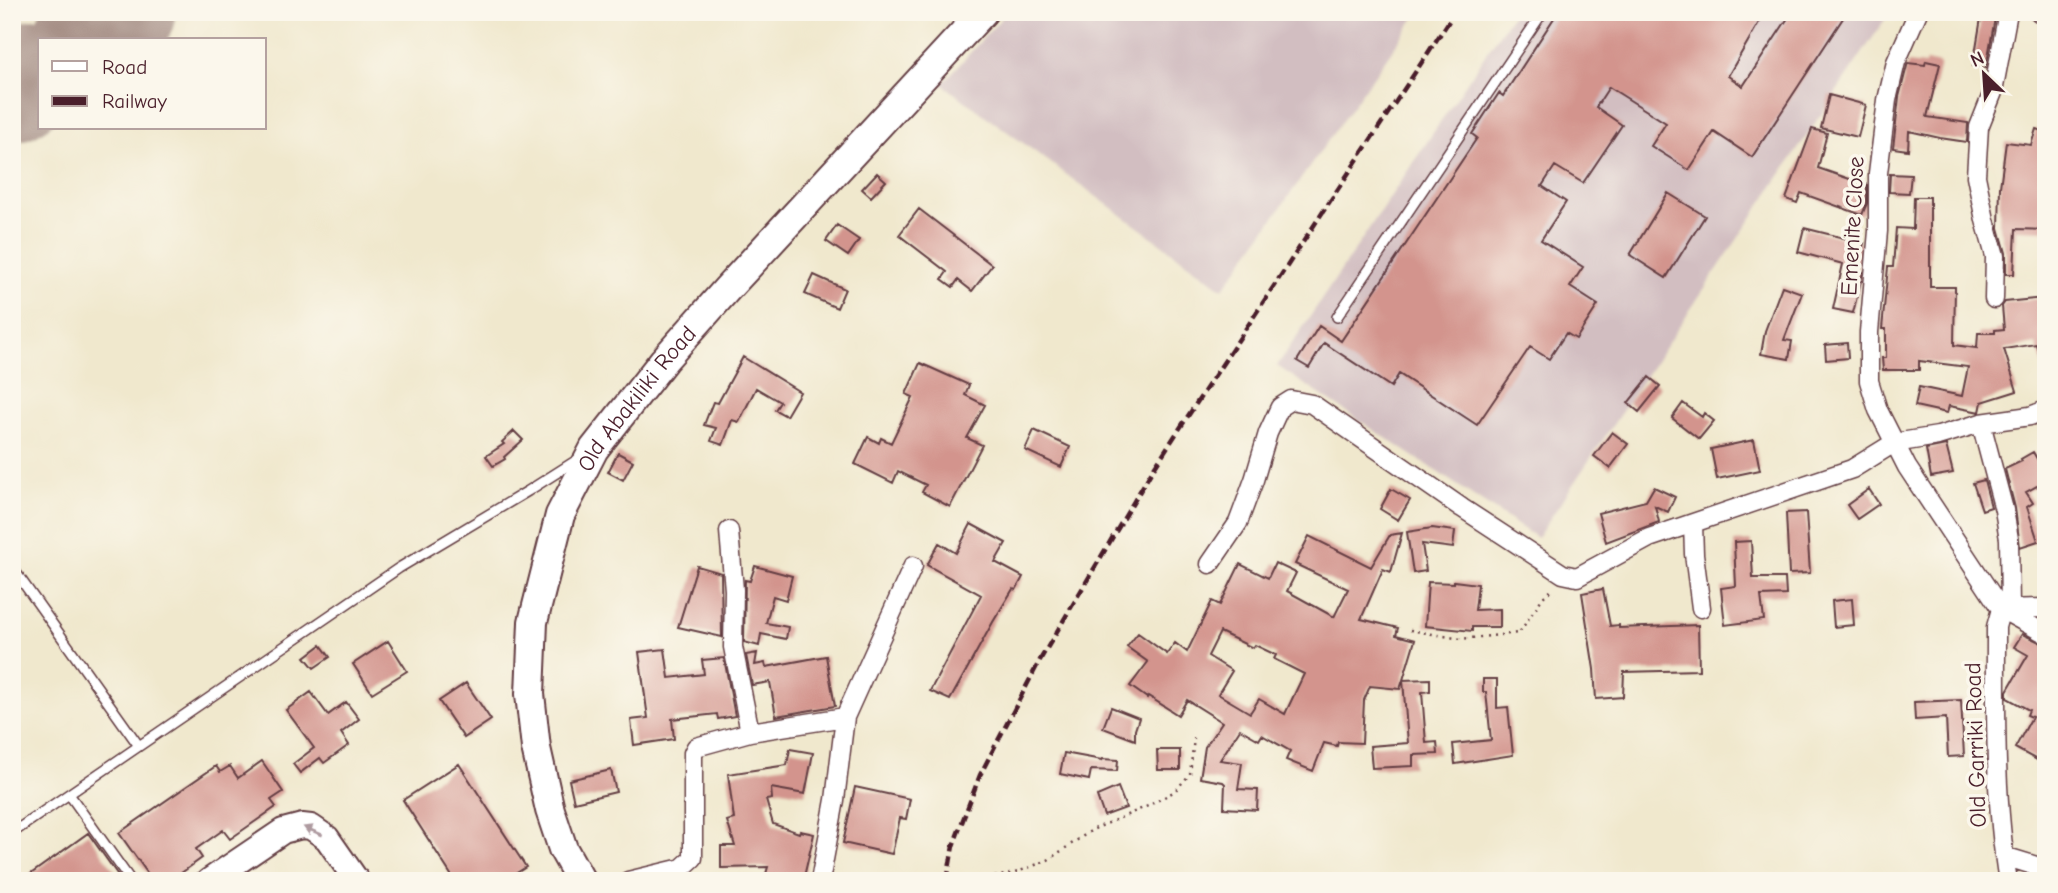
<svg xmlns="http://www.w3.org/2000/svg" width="2058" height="893" viewBox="0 0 2058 893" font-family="'Comic Neue',sans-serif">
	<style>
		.industrial { fill: #d2bec1 }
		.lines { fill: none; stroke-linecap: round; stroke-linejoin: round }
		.runway { stroke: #9d847c; stroke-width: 103 }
		.building { fill: #d3948d; fill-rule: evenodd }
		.lane-casing { stroke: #633d43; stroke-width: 12 }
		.street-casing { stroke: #633d43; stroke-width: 21 }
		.secondary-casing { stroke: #633d43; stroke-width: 28 }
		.primary-casing { stroke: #633d43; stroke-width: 32 }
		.path { stroke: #633d43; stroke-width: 2.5; stroke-dasharray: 2 5; stroke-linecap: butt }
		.lane { stroke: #fff; stroke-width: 9 }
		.street { stroke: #fff; stroke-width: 18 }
		.secondary { stroke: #fff; stroke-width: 24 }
		.primary { stroke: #fff; stroke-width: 28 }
		.rail { stroke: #4a1f2b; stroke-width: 4.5; stroke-dasharray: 10 5; stroke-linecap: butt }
		.oneway { fill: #ae9aa0 }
		.labels { text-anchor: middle; stroke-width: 7; stroke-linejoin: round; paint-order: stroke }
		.street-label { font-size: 23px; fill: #4a1f2b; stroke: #fbf7ec }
	</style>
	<rect width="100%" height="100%" fill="#fbf7ec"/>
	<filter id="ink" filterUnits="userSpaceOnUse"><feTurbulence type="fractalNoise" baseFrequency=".0143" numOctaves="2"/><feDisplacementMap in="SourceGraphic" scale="14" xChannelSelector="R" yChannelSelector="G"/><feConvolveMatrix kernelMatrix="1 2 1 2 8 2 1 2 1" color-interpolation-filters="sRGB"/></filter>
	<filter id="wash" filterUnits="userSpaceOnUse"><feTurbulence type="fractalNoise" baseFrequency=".00686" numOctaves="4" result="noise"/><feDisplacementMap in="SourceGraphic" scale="28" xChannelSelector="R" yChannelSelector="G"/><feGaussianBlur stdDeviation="1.57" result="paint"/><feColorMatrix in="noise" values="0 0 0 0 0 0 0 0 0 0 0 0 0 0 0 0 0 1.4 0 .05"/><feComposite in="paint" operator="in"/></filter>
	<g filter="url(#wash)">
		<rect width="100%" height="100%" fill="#f0e8cd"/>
		<path class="industrial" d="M1007 12H1419L1223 289 942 84Z
			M1514 12H1890L1537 538 1277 366Z"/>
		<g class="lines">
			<path class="runway" d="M84 40 124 12
				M12 90 40 70"/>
		</g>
		<g id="blocks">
			<path class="building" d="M1558 12H1765L1728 76 1743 86 1792 12H1847L1752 157 1714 132 1689 170 1651 146 1666 123 1609 87 1596 107 1622 125 1583 183 1555 166 1542 186 1566 202 1541 240 1583 267 1570 287 1598 305 1576 339 1566 333 1549 359 1530 347 1477 425 1399 374 1391 387 1324 343 1309 368 1297 361 1319 326 1341 341 1477 138 1472 134 1499 93 1503 96Z
				M1982 12H1996L1986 68 1973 66Z
				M1926 61 1940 64 1927 117 1968 123 1967 142 1940 138 1909 131 1908 150 1893 148 1899 97 1907 66 1908 63 1925 65Z
				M1829 95 1866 105 1858 137 1821 128Z
				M1812 129 1827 133 1818 168 1867 185V203L1862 215 1801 193 1797 203 1786 199Z
				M2036 129 2046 132V230L2016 229 2014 274H2006V253L1999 228 2000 187 2006 142 2031 145Z
				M877 173 886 181 871 197 862 189Z
				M1890 174 1911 175 1909 193 1889 192Z
				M1668 193 1705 216 1666 278 1630 255Z
				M1914 197H1930V287H1955L1954 345 1977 348 1978 333H1995V330L2004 329 2002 306 2005 302 2044 298 2046 367 2044 368 2036 344 2004 349 2017 391 1982 402 1980 412 1949 406 1947 413 1915 406 1919 387 1962 396 1968 367 1919 361V370H1883L1882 358H1886V329H1882L1888 267H1893L1896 228 1913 229Z
				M919 209 992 265 972 291 958 280 953 287 942 279 947 272 899 235Z
				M837 225 859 240 848 256 826 241Z
				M1804 228 1864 243 1856 271 1863 272 1853 313 1833 309 1843 264 1798 252Z
				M814 275 845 289 837 308 805 294Z
				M1782 286 1802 293 1784 340 1792 341 1789 359 1761 354 1765 331Z
				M1847 343 1848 358 1826 360 1825 345Z
				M743 357 800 392 786 416 775 410 780 402 756 388 739 422 732 420 723 445 711 441 716 428 704 425 713 402 718 403Z
				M920 363 969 385 965 395 985 405 967 438 982 445 950 507 922 492 926 485 898 471 893 483 855 464 868 437 879 443 881 438 891 443 913 397 906 394Z
				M1649 377 1660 386 1639 412 1628 403Z
				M1683 403 1702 417 1704 413 1714 421 1699 439 1672 418Z
				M1034 430 1070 447 1061 467 1025 450Z
				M514 431 523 440 504 457 505 459 493 466 486 456 504 444 502 442Z
				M1612 432 1628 444 1610 468 1594 456Z
				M1754 440 1760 470 1717 479 1711 449Z
				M1946 445 1953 473 1931 477 1926 449Z
				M2033 452 2046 474V481L2026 492 2033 503 2027 507 2038 541 2020 547 2015 508 2005 469 2022 461 2021 459Z
				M618 453 633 461 623 480 608 472Z
				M1984 480 1991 507 1982 510 1973 483Z
				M1654 487 1675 497 1668 512 1655 506 1659 522 1606 542 1598 513 1646 501Z
				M1391 489 1410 500 1398 520 1380 509Z
				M1869 489 1879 504 1857 519 1847 505Z
				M1806 512 1810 573 1789 574 1786 513Z
				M971 524 1006 543 995 562 1023 577 1016 590 1013 589 993 622 950 700 930 691 981 595 927 565 939 543 956 553Z
				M1432 528 1455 531 1453 548 1422 544 1426 571 1413 573 1407 532Z
				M1402 533 1391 572 1383 569 1361 619 1398 628 1396 635 1415 640 1403 680 1430 679V691L1422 692 1426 743 1437 742 1438 754 1413 755V766L1372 768 1370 746 1408 743 1403 680 1400 689 1370 686 1364 700 1362 743 1338 742 1337 746 1324 743 1313 771 1286 760 1290 751 1262 735 1259 740 1240 729 1220 760 1242 763 1238 789 1258 790 1257 810 1224 808 1225 784 1223 782 1200 778 1205 747 1222 722 1187 700 1178 715 1148 696 1147 698 1130 686 1148 662 1127 647 1138 633 1167 654 1175 643 1187 652 1212 601 1220 605 1240 564 1268 578 1275 563 1296 573 1287 591 1334 617 1348 589 1295 564 1309 536 1371 567 1390 535ZM1220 632 1253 648 1255 645 1276 655 1274 659 1304 674 1285 714 1259 699 1250 713 1218 694 1232 671 1208 656Z
				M1751 541 1753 578H1785L1786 595 1761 596 1764 620 1725 625 1721 588 1736 586 1734 542Z
				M697 566 721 573 722 637 678 627Z
				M755 566 792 576 786 600 773 596 766 623 788 627 786 639 761 634 759 646 744 642 745 580 750 581Z
				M1454 581 1478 584 1475 610 1500 609V627H1472V631L1425 626 1428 582 1454 583Z
				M1603 589 1610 626 1619 625V628L1698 625 1699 670 1624 672 1623 697 1596 699 1594 669 1582 593Z
				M1852 599 1854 625 1834 627 1832 601Z
				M2022 634 2046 645V765L2015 748 2032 717 2027 715 2029 710 2007 698V691L2028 655 2014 647Z
				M388 641 407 671 372 693 353 664Z
				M321 645 330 657 314 668 305 657Z
				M665 649 669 678 704 674 702 660 724 658 735 716 718 719 717 714 672 719 674 739 634 745 631 720 648 718 639 652Z
				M757 653 755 665 765 663 766 667 826 656 835 706 776 716 770 682 752 685 746 655Z
				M1483 679H1497V708L1508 707 1513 755 1455 764 1453 744 1491 740 1486 692H1483Z
				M466 683 491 720 464 738 439 701Z
				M311 692 328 715 346 702 359 719 341 733 349 745 324 763 320 758 300 773 293 764 314 748 286 710Z
				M1961 700 1964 756 1948 757 1946 718 1915 720 1914 702Z
				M1111 707 1139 718 1135 730V740L1103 728Z
				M790 749 813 753 805 794 771 788 772 799 766 800 773 824 799 833 800 831 814 834 803 881 780 876 779 881H764L768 867 721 868V846H735L727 821 734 819 728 774 787 765Z
				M1157 750H1180V770H1158Z
				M1064 753 1102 760V759L1118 760 1117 771 1091 770 1089 780 1060 774Z
				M262 761 283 792 271 800 276 807 230 839 223 830 196 849 202 858 170 881H153L119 833 216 766 220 772 230 766 238 778Z
				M459 764 526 867 504 881H455L403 800Z
				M611 770 616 792 574 802 569 780Z
				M855 787 910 799 906 819 900 818 892 854 843 843Z
				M1118 787 1126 808 1104 816 1097 796Z
				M88 833 122 881H21Z"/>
		</g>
	</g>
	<g filter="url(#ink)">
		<use href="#blocks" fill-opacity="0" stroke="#633d43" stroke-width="2"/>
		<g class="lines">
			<defs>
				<path id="lane" d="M1337 317 1543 12
					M12 567 139 746
					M69 794 131 881
					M12 833 399 568 528 491 580 458"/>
				<path id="street" d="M1918 12 1896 62 1887 100 1878 173V231L1869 332V381L1878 410 1907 467 2001 609 2046 634
					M2039 12 2046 17
					M1994 299 1995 256 1985 220 1976 176 1979 127 1993 92 2008 12
					M1981 423 2004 510 2009 539 2010 608
					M1693 524 1694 554 1701 608
					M729 531 734 590 733 647 750 732
					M1210 564 1238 523 1254 480 1268 433 1280 407 1291 400 1312 404 1462 508 1563 574 1577 577 1649 538 1852 469 1894 443 1938 436 1981 423 2030 416 2046 410
					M2001 609 1996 627C1996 711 1994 798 2008 881
					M2001 609 2046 608
					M2004 856 2046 869
					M628 881 682 868 693 858V753L696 747 750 732 845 717 913 566
					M820 881 835 800 845 717"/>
				<path id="secondary" d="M209 881 283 831 302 826 311 827 327 838 357 881"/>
				<g id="primary">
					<path id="s1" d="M581 881 563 849 550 810 536 748 530 694 533 622 560 515 594 449 664 360 727 289 983 12"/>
				</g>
			</defs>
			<use href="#lane" class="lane-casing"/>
			<use href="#street" class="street-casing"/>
			<use href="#secondary" class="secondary-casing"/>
			<use href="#primary" class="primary-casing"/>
			<path class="path" d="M1410 630 1461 639 1519 633 1543 597 1554 588
				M974 881 1015 873 1048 860 1092 830 1148 806 1175 791 1190 774 1194 738"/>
			<use href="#lane" class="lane"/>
			<use href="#street" class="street"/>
			<use href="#secondary" class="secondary"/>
			<use href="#primary" class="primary"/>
			<path class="rail" d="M947 881 953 846 980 775 1040 660 1153 469 1455 12"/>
		</g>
		<defs><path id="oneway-solid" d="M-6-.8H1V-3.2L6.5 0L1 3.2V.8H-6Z" transform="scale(1.75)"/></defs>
		<use class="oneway" href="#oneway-solid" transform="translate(313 831) rotate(-157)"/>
	</g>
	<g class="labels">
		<g class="street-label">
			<text transform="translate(1852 226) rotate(-87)" y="8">Emenite Close</text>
			<text dy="8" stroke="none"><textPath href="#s1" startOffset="518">Old Abakiliki Road</textPath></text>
			<text transform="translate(1975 745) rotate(-92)" y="8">Old Garriki Road</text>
		</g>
	</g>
	<rect width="2058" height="893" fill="none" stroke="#fbf7ec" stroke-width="42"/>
	<rect x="38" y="38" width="228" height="91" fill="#fbf7ec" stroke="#b4a19f" stroke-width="2"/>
	<rect x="52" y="61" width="35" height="10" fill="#ffffff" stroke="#b4a19f" stroke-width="2"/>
	<text x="102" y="74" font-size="21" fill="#4a1f2b">Road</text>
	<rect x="52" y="96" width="35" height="10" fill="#4a1f2b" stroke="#b4a19f" stroke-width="2"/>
	<text x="102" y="108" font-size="21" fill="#4a1f2b">Railway</text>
	<g transform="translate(1984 74) rotate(335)" stroke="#fbf7ec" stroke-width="5" paint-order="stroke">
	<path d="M0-5L12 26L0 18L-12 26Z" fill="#4a1f2b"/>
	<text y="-10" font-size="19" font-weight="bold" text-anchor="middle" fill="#4a1f2b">N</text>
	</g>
</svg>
